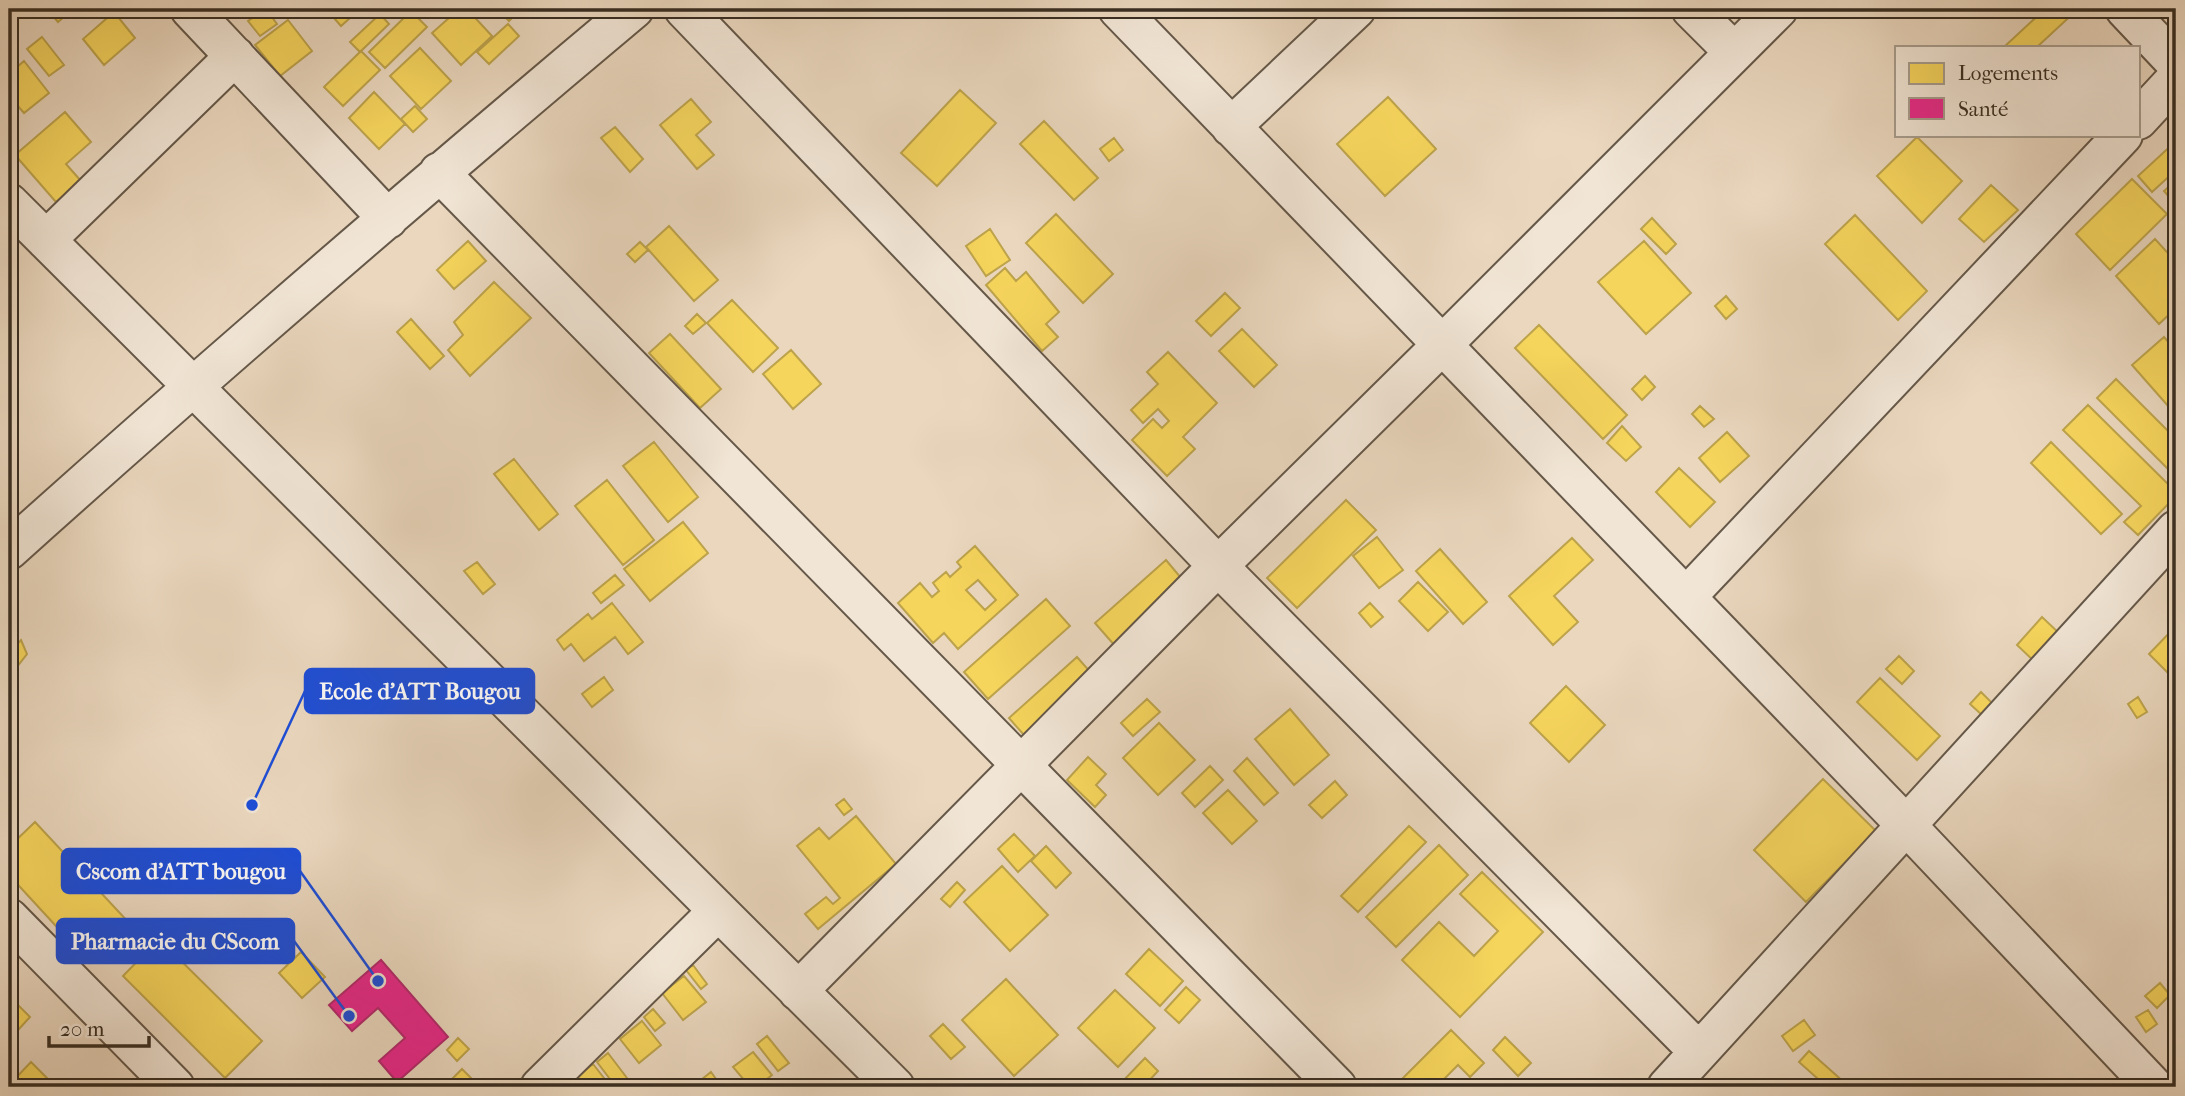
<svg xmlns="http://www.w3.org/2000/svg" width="2185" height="1096" viewBox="0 0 2185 1096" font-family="'IM FELL French Canon',serif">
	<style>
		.homes { fill: #f6d55c; stroke: #bda34b; stroke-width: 2; fill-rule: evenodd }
		.health { fill: #e7298a; stroke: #b32a6b; stroke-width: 2 }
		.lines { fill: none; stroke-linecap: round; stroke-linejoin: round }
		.minor-casing { stroke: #655849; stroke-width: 42 }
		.minor { stroke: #f1e5d5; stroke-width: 38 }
		.leader { fill: none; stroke: #1d4ed8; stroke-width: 2.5 }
		.callout-dot { fill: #1d4ed8; stroke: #f1e5d5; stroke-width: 2.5 }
		.callout { fill: #1d4ed8; stroke: #1d4ed8; stroke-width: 2.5 }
		.callout-label { font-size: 23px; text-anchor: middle; font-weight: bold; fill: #fff }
	</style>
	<rect width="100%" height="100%" fill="#ead7be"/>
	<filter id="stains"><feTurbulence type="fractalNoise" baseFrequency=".00286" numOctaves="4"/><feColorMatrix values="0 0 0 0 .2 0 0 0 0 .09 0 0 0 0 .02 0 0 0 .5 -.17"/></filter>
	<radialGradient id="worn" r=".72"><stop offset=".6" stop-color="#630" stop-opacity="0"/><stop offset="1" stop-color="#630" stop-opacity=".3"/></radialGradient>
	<path class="homes" d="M47 9H73L58 22Z
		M266 9 277 24 260 36 248 21Z
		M326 9H360L341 26Z
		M459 9H467L492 36 461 65 432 33Z
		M497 9H521L509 21Z
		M2045 9H2078L2037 47H2004Z
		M411 11 427 27 385 68 369 52Z
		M114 12 135 38 104 65 83 39Z
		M380 14 389 24 360 52 350 42Z
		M288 20 312 51 280 76 255 45Z
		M508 24 519 36 489 64 477 52Z
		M42 37 64 65 49 76 27 49Z
		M420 48 451 81 421 109 390 76Z
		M361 51 380 70 343 106 324 87Z
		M24 61 49 93 24 113 9 96V74Z
		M960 90 996 123 937 186 901 153Z
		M374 92 405 124 379 149 349 118Z
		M1388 97 1436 149 1385 196 1337 144Z
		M691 99 711 122 696 135 714 155 697 169 660 125Z
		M415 106 427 119 413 132 401 119Z
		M65 112 91 142 66 164 81 181 56 202 15 155Z
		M1044 121 1098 178 1074 200 1020 144Z
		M615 127 643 159 630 172 601 138Z
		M1917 137 1962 181 1922 223 1877 176Z
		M1114 138 1123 150 1109 161 1100 149Z
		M2176 141V170L2152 192 2138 176Z
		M2132 179 2167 214 2110 270 2076 234Z
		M2176 180V205L2164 191Z
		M1991 185 2018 210 1984 242 1959 219Z
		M1056 214 1113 274 1083 303 1026 243Z
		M1855 215 1927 291 1898 320 1825 244Z
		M1652 218 1676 244 1666 254 1641 229Z
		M669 226 718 280 694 301 646 247Z
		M990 229 1010 260 986 276 966 246Z
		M2155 239 2176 262V308L2159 324 2116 276Z
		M468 241 486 261 454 289 437 270Z
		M1644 241 1691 293 1646 334 1598 282Z
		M640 242 648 250 635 262 627 254Z
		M1005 268 1016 281 1026 272 1059 312 1046 324 1058 337 1042 351 986 285Z
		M494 282 531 318 470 376 448 350 463 335 454 322Z
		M1225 293 1240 308 1211 336 1196 321Z
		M1726 296 1737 309 1726 319 1715 306Z
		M732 300 778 348 753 372 707 323Z
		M697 314 706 323 693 334 685 326Z
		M411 319 444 356 430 369 397 332Z
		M1539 325 1627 415 1603 439 1515 348Z
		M1242 329 1277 365 1254 387 1219 351Z
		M670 334 721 389 700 408 649 353Z
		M2164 337 2176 351V415L2132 365Z
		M791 350 821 384 793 409 763 374Z
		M1168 352 1217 403 1183 437 1195 449 1167 476 1132 440 1153 419 1162 428 1169 421 1158 409 1143 423 1131 410 1158 384 1147 372Z
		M1645 376 1655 387 1642 400 1632 389Z
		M2116 379 2176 439V477L2097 398Z
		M2088 405 2176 492V496L2138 535 2124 522 2141 506 2063 430Z
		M1700 406 1714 419 1704 427 1692 414Z
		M1622 426 1641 447 1626 461 1607 443Z
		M1727 432 1749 456 1720 482 1699 458Z
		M654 442 698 497 668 522 623 466Z
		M2051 442 2122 514 2101 534 2031 463Z
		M514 459 558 514 539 530 494 474Z
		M1679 468 1715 502 1690 527 1656 492Z
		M607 480 654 540 623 565 575 506Z
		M1346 500 1376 530 1297 608 1267 578Z
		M683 522 708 553 650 601 624 569Z
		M1377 537 1403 570 1379 588 1353 556Z
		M1572 538 1593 560 1554 596 1578 622 1553 645 1509 596Z
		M975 546 1018 595 958 649 944 633 933 643 898 603 920 583 932 597 939 591 933 583 946 572 950 577 961 567 957 562ZM978 580 996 600 985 610 966 590Z
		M1440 549 1487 602 1463 624 1416 571Z
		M1166 560 1186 584 1116 647 1095 623Z
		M477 562 495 584 483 594 464 571Z
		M615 575 624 585 601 603 593 593Z
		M1418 582 1448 612 1428 631 1399 601Z
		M1046 599 1070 626 988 699 964 672Z
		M612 603 643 642 628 654 615 637 584 661 571 644 564 650 557 640 588 614 592 619Z
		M1370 603 1383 617 1371 627 1359 613Z
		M2042 617 2061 635 2035 662 2017 645Z
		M2175 627 2176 628V681L2149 654Z
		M21 640 27 654 9 677V653Z
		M1899 656 1914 671 1902 684 1886 669Z
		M1077 657 1092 674 1024 735 1009 718Z
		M604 677 613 690 592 707 582 694Z
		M1880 678 1940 736 1917 760 1857 702Z
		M1566 686 1605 725 1569 762 1530 723Z
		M1981 692 1993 704 1982 715 1970 704Z
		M2138 697 2147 712 2137 718 2128 704Z
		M1147 699 1160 712 1133 736 1121 723Z
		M1290 709 1329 755 1294 785 1255 739Z
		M1159 723 1195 760 1158 795 1123 758Z
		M1088 757 1106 774 1096 785 1106 795 1095 807 1067 780Z
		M1247 758 1278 793 1264 805 1234 771Z
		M1210 766 1223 780 1195 807 1182 793Z
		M1823 779 1876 831 1806 902 1754 850Z
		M1335 781 1347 795 1322 818 1309 805Z
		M1228 790 1257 821 1232 844 1203 813Z
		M844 799 852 809 844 815 836 805Z
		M856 816 896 864 818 929 805 914 826 897 833 904 840 898 797 846 819 828 829 839Z
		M35 822 131 925 90 963 9 875V847Z
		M1409 826 1426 842 1358 912 1341 896Z
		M1014 834 1035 856 1018 872 998 849Z
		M1439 845 1468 875 1396 947 1366 917Z
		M1046 846 1071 873 1056 888 1031 861Z
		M1002 866 1048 915 1010 951 964 902Z
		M1482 872 1543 932 1460 1017 1402 960 1439 922 1474 956 1498 931 1460 894Z
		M957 882 965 890 950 907 941 899Z
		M159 939 262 1041 225 1078 123 976Z
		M1149 949 1183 981 1160 1006 1126 974Z
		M301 952 325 977 302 998 279 973Z
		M693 965 707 984 701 989 686 970Z
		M684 976 706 1002 683 1020 662 993Z
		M1006 979 1058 1035 1014 1076 962 1020Z
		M2160 983 2170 995 2157 1008 2145 996Z
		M1186 987 1200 1000 1179 1023 1165 1010Z
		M1115 990 1155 1028 1118 1067 1078 1028Z
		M9 996 30 1017 9 1040Z
		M653 1009 665 1023 655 1031 644 1017Z
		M2148 1010 2157 1024 2146 1032 2136 1017Z
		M1804 1020 1815 1035 1793 1051 1782 1036Z
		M642 1021 661 1045 639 1063 620 1039Z
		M943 1024 965 1047 951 1059 930 1036Z
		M1451 1030 1484 1063 1470 1077 1458 1065 1438 1085 1441 1087H1394Z
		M767 1036 789 1063 778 1071 757 1044Z
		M1505 1037 1531 1063 1518 1076 1493 1050Z
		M458 1038 469 1049 457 1061 447 1050Z
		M1809 1051 1845 1083 1841 1087H1827L1799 1062Z
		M753 1052 772 1075 757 1087H750L733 1067Z
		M608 1053 627 1078 616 1087 597 1062Z
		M1145 1058 1158 1071 1147 1083 1152 1087H1125L1121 1083Z
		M31 1062 52 1083 48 1087H13L10 1084Z
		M593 1064 611 1087H572L569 1083Z
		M462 1069 480 1087H444Z
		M711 1072 719 1083 714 1087H692Z"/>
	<path class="health" d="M381 960 448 1037 397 1082 379 1061 405 1038 378 1008 352 1031 329 1005Z"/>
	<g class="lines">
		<defs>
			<path id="minor" d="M190 9 388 219
				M684 9 1218 566 1698 1051
				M1118 9 1906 825 2154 1087
				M1691 9 1734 52
				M2125 9 2176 63
				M2138 120 2176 79
				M1231 127 1356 9
				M439 172 1337 1087
				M9 203 895 1087
				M46 240 235 56
				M9 550C214 366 423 186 634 9
				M1686 597 2123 135
				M9 918 175 1087
				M798 991 1218 566 1442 345 1778 9
				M540 1087 718 911
				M1667 1087 2176 530"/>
		</defs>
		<use href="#minor" class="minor-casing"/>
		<use href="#minor" class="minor"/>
	</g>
	<path class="leader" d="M252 805L305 691M378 981L300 871M349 1016L294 941"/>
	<g class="callout-dot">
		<circle cx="252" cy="805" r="7"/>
		<circle cx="378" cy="981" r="7"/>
		<circle cx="349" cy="1016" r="7"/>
	</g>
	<g class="callout">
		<rect x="305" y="669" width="229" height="44" rx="7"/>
		<rect x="62" y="849" width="238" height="44" rx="7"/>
		<rect x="57" y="919" width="237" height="44" rx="7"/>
	</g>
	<g class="callout-label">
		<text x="420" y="699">Ecole d'ATT Bougou</text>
		<text x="181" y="879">Cscom d'ATT bougou</text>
		<text x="175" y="949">Pharmacie du CScom</text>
	</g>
	<rect width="2185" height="1096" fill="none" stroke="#ead7be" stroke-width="35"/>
	<rect x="10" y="10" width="2164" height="1075" fill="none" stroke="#392e22" stroke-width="3.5"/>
	<rect x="18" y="18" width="2150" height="1061" fill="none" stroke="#392e22" stroke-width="2"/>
	<rect x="1895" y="46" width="245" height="91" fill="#f1e5d5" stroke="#a79c8d" stroke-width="2"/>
	<rect x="1909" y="63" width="35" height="21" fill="#f6d55c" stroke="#a79c8d" stroke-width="2"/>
	<text x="1958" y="80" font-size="21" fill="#392e22">Logements</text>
	<rect x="1909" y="98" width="35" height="21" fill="#e7298a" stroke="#a79c8d" stroke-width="2"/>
	<text x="1958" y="116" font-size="21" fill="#392e22">Santé</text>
	<path d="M49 1036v10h100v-10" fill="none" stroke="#392e22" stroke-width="3.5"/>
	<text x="60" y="1036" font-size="21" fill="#392e22" stroke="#f1e5d5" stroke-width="5" paint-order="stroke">20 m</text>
	<rect width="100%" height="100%" filter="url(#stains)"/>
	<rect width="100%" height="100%" fill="url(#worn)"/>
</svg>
